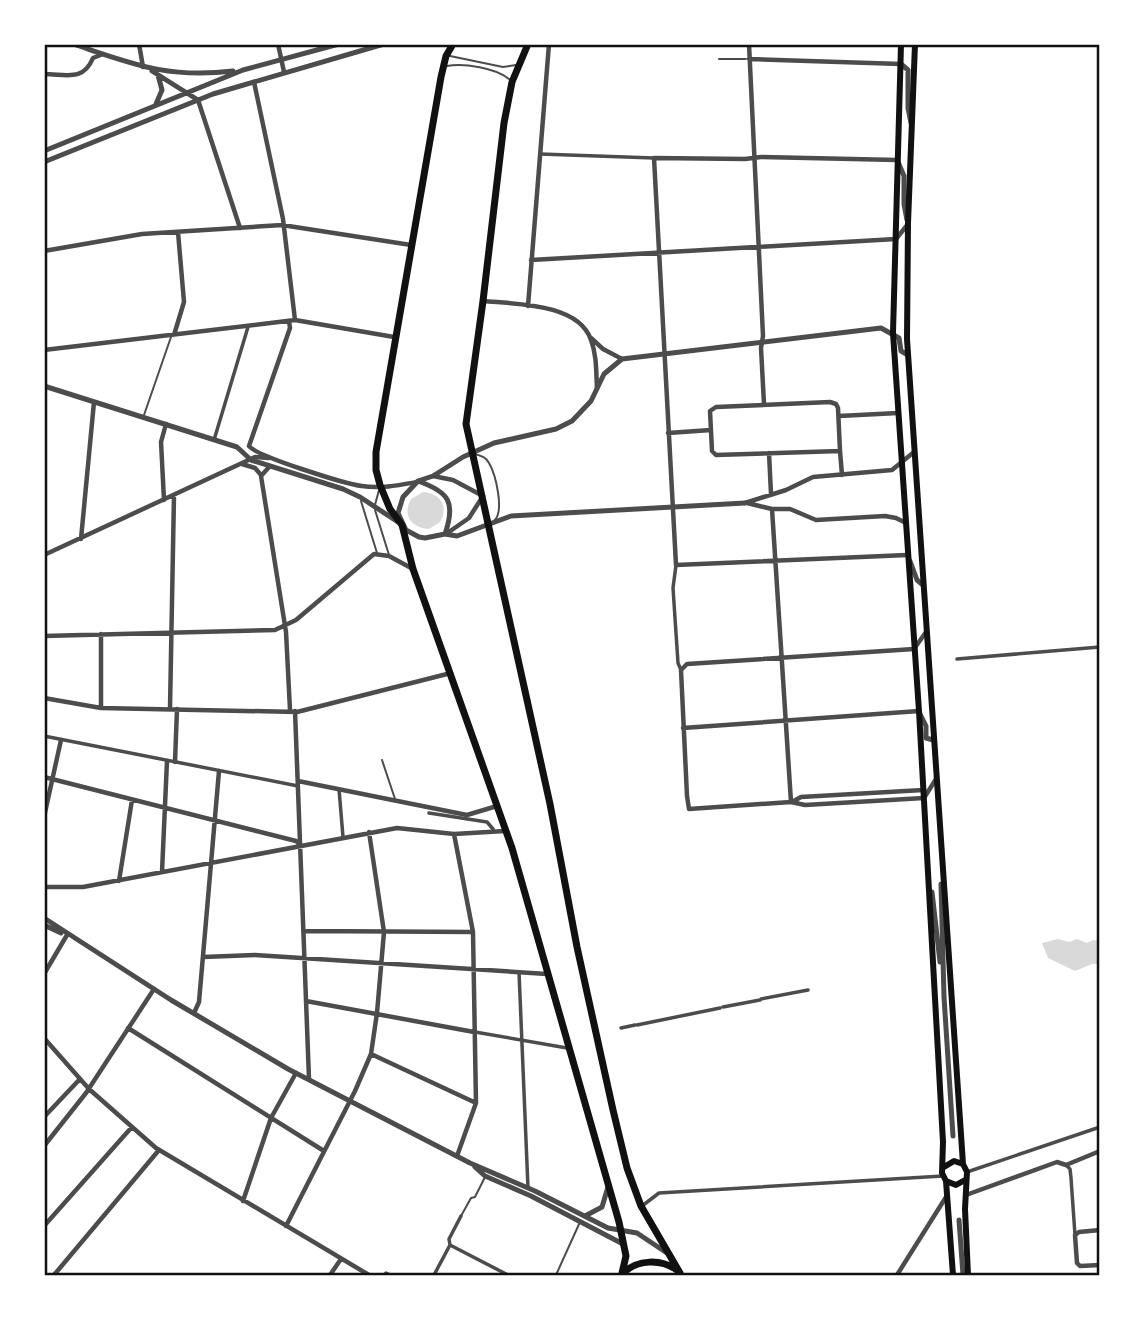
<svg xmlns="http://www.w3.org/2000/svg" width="1144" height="1319" viewBox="0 0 1144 1319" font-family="'Public Sans',sans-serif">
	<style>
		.water { fill: #d9d9d9 }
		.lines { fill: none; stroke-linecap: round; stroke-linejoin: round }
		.service { stroke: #4c4c4c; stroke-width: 2 }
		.pedestrian { stroke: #4c4c4c; stroke-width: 3.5 }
		.minor { stroke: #4c4c4c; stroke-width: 4.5 }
		.tertiary { stroke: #4c4c4c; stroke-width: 5 }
		.secondary { stroke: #111; stroke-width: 6 }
		.trunk { stroke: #111; stroke-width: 7 }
		.neatline { fill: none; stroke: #111; stroke-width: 2.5 }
	</style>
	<rect width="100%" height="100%" fill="#fff"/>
	<path class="water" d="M423 492C441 493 449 507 440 522L429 529C411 528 402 515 411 499Z
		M1058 939 1069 942 1077 939 1087 943 1093 940 1100 941V964H1092L1075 971 1048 958 1042 943Z"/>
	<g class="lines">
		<path class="service" d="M450 56 503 67 516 65
			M719 59H746
			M447 66C464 63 496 68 509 79
			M144 415 171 337
			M475 454C481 456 486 457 489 463 496 475 504 510 495 520
			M361 501 377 553
			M375 505 379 490
			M375 510 389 555
			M382 760 395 799
			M461 1216 471 1198 475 1197 485 1177
			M556 1275 580 1222"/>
		<path class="pedestrian" d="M540 154 654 158
			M214 440 248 327
			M676 565 673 588 678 663 681 670
			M957 659 1100 647
			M44 736 298 786
			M339 789 343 837
			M429 813 487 822 493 829
			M519 972 528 1188
			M761 999 808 990
			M723 1007 760 1000
			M637 1025 720 1008
			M621 1028 635 1025
			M475 1032 567 1048
			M1066 1165 1070 1169 1071 1178 1075 1235
			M967 1172 1100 1127
			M642 1206 659 1193 943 1176
			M450 1245 508 1275
			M384 1275 386 1273 390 1275
			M434 1275 450 1245 449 1239 461 1216"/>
		<path class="minor" d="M139 44 143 67
			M278 44 284 72
			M749 44 763 336 761 348 764 404
			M749 59 901 64
			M44 74C66 74 83 82 93 58L103 54
			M254 82 283 219 295 320
			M198 100 240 228
			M897 160 761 157 745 159 654 158 676 565 907 555
			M44 251 142 234 282 225 411 245
			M531 260 896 239 908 224
			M483 301C515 304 579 303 591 340 597 356 596 372 597 389
			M528 306 549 44
			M174 335 184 302 178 232
			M591 338 603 349 622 359
			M44 350 295 320 394 337
			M830 402 836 404 838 408 840 451 716 455 712 451 710 411 716 407Z
			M839 416 898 413
			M668 433 711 430
			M249 446C256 456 345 484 362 486 380 489 400 485 417 482
			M249 446 290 328 289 321
			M840 451 842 475
			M769 453 771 494
			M242 464 255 468 261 475
			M270 466 261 476 286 632 290 710
			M433 476 453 480 483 496 469 518 446 534
			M164 500 161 442 166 424
			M745 503 786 490 813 477 892 470 914 452
			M747 503 772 509H790L816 520 885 516 896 518 906 523
			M772 509 791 802
			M81 539 94 402
			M44 555 255 457 269 458
			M926 632 914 649 687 664 681 670 687 796 689 809 791 802 805 805 924 798 936 779
			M44 636 275 630 296 620 374 554 389 556 413 569
			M44 698 101 708 297 712 451 673
			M101 708V634
			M170 709 174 495
			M295 711 309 1079
			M683 728 919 711
			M175 762 177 709
			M44 777 296 841 299 844
			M298 781 467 815 497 806
			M792 802 801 797 923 790
			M44 817 61 740
			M454 834 473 932 476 1103 457 1156
			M162 872 167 761
			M119 881 132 800
			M44 887H83L397 828 454 834 505 831
			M304 931 473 932
			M203 957 255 955 547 974
			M44 974 67 935
			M306 1001 474 1032
			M194 1013 199 1002 219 771
			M128 1028 324 1151
			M44 1038 89 1089 156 1148 369 1275
			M371 1054 476 1103
			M44 1117 79 1080
			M44 1146 86 1093 154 989
			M966 1195 1057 1162 1066 1165 1100 1151
			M243 1201 271 1118 296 1073
			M44 1226 131 1128
			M286 1226 355 1091 371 1054 377 1013 384 932 369 832
			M1100 1230 1079 1232 1075 1235 1077 1263 1080 1266 1100 1265
			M54 1275 159 1150
			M330 1275 341 1259
			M897 1275 946 1197"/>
		<path class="tertiary" d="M73 44C133 64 168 79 233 71
			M901 64 908 70V108L911 123
			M152 71 198 100
			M156 104 162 90 158 75
			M44 151 243 70 339 44
			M44 162 213 94 384 44
			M898 162 904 176V204L907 220
			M44 386 237 447 251 460 343 489 360 497 398 522
			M418 481C449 492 456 502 445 534
			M745 503 511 516 457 536 445 534 425 538 419 537 406 530 398 513 403 497 418 481 433 476 463 457 494 443 556 429 572 421 591 401 604 374 622 359 881 328 899 338 901 351 908 355
			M910 561 917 580 923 585
			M920 714 926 726V738L933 740
			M941 884 944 997 953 1136
			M932 892 940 962
			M44 918 171 1000 288 1069 470 1163 535 1191 608 1228 637 1233 667 1253
			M44 925 61 933
			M475 1167 485 1176 531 1196 623 1244
			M585 1216 602 1207 608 1187
			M959 1220 963 1275"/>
		<path class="secondary" d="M901 44 893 333 919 711 943 1142 942 1173 946 1181 953 1275
			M915 44 908 223 907 339 963 1164 967 1172 965 1209 968 1275
			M944 1167 954 1161 963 1164
			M946 1181 956 1185 965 1180"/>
		<path class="trunk" d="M453 44 446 56 441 77 376 452V470L380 485 390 509 402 525 413 569 512 848 619 1222 626 1256 622 1273
			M528 44 512 82 504 123 483 301 466 424 550 804 577 947 613 1110 627 1168 641 1206 680 1273
			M623 1273C638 1259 661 1259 677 1270"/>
	</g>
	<rect width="1144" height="1319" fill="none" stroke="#ffffff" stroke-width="91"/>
	<rect x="46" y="46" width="1052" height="1228" class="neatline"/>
</svg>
